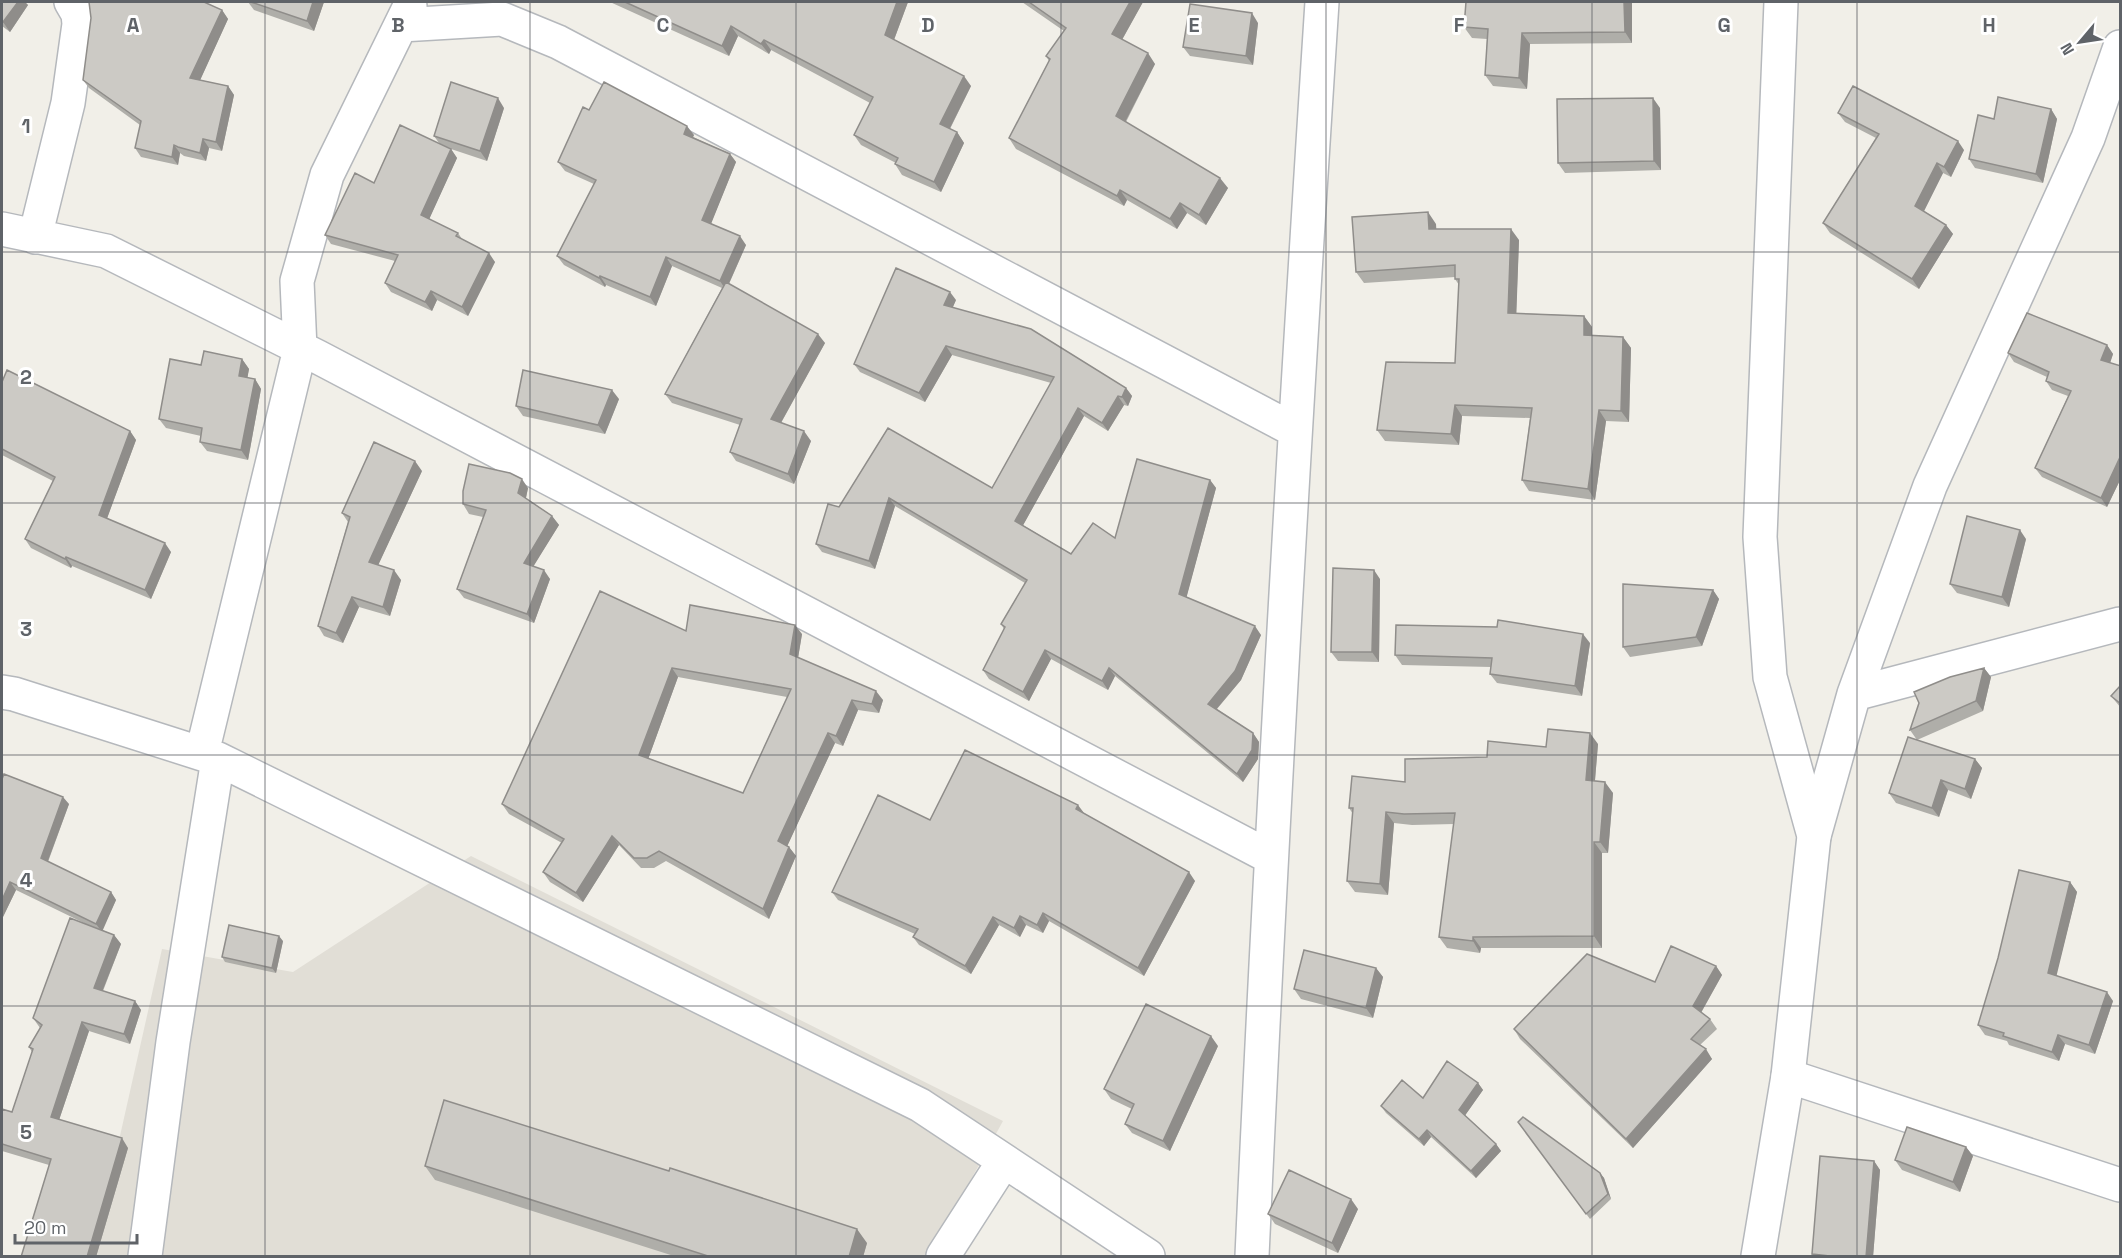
<svg xmlns="http://www.w3.org/2000/svg" width="2122" height="1258" viewBox="0 0 2122 1258" font-family="'Space Grotesk',sans-serif">
	<style>
		.education { fill: #e1ded6 }
		.lines { fill: none; stroke-linecap: round; stroke-linejoin: round }
		.minor-casing { stroke: #b5b8bc; stroke-width: 36 }
		.tertiary-casing { stroke: #b5b8bc; stroke-width: 36 }
		.minor { stroke: #fff; stroke-width: 33 }
		.tertiary { stroke: #fff; stroke-width: 33 }
		.wall { fill: #afaea9; fill-rule: evenodd }
		.shaded-wall { fill: #8f8d8a }
		.building { fill: #cccac5; stroke: #8f8d8a; stroke-width: 1.5; fill-rule: evenodd }
		.grid { fill: none; stroke: #5f6368; stroke-width: 1.5; stroke-opacity: 0.55 }
		.grid-label { font-size: 20px; text-anchor: middle; font-weight: bold; fill: #5f6368; stroke: #fff; stroke-width: 6; stroke-linejoin: round; paint-order: stroke }
	</style>
	<rect width="100%" height="100%" fill="#f1efe8"/>
	<path class="education" d="M471 856 1003 1121 929 1256H93L162 949 293 972Z"/>
	<g class="lines">
		<defs>
			<path id="minor" d="M401 25 502 19 558 42 1294 430
				M2 229 106 251 318 357 1270 857
				M35 237 68 103 79 24 78 14 71 2
				M2 692 14 694 218 759 920 1105 1148 1256
				M1854 694 2120 624
				M202 753 300 349 297 281 327 175 410 6
				M1814 836 1854 694 1930 486 2088 138 2120 47
				M1788 1076 2120 1185
				M145 1256 173 1042 218 759
				M943 1256 1004 1161
				M1252 1256C1271 838 1295 420 1322 2"/>
			<path id="tertiary" d="M1758 1256 1788 1076 1814 836 1770 677 1760 537 1781 2"/>
		</defs>
		<use href="#minor" class="minor-casing"/>
		<use href="#tertiary" class="tertiary-casing"/>
		<use href="#minor" class="minor"/>
		<use href="#tertiary" class="tertiary"/>
	</g>
	<path class="wall" d="M2 2H25L28 5 10 32 2 26Z
		M248 2H324L314 31 254 10Z
		M610 2H908L894 40 971 86 950 129 957 132 964 143 941 192 902 175 895 164 896 163 861 145 854 135 870 103 771 50 769 54 738 36 729 56Z
		M1022 2H1143L1122 40 1155 64 1126 122 1228 188 1206 225 1187 213 1177 229 1127 200 1124 206 1016 149 1009 138 1049 61 1046 56 1064 31Z
		M1466 2H1632V43L1530 44 1527 89 1493 86 1485 75 1487 39 1472 38 1464 27Z
		M222 10 228 19 200 80 228 86 234 95 222 151 209 148 206 161 184 156 180 153 178 165 141 157 135 148 140 125 89 88 83 80Z
		M1258 23 1253 65 1190 56 1183 47Z
		M504 108 487 161 451 149 457 158 429 219 458 233 462 239 495 262 468 316 437 300 432 311 391 292 385 283 395 261 331 244 325 235 374 183 439 143 434 136Z
		M1660 108 1661 170 1565 173 1558 163Z
		M2051 109 2057 119 2043 183 1975 168 1969 159 1994 119Z
		M589 110 694 135 693 137 730 154 736 162 711 223 746 245 729 284 825 343 781 423 811 441 794 484 736 461 730 452 740 425 672 403 665 394 722 288 672 266 656 306 606 285 605 287 564 265 557 256 594 184 565 171 558 162Z
		M1838 113 1964 150 1951 177 1943 173 1924 211 1946 225 1953 234 1919 289 1830 233 1823 223 1876 138 1845 122Z
		M1436 224V229L1519 240 1516 313 1584 316 1592 327V336L1623 337 1631 348 1629 422 1606 421 1595 500 1529 491 1522 480 1530 418 1462 416 1459 445 1385 441 1377 430 1455 363 1459 285 1455 279V277L1364 283 1356 272Z
		M956 300 952 308 1126 388 1132 396 1128 406 1124 405 1108 431 1084 416 1023 525 1071 554 1115 538 1210 480 1216 488 1186 598 1261 635 1241 680 1217 709 1253 733 1259 742 1258 759 1243 782 1115 676 1108 690 1051 659 1029 701 989 679 983 670 1004 629 1001 624 1025 583 895 506 875 569 822 552 816 544 888 428 992 488 1051 383 952 355 925 402 860 372 854 364Z
		M2107 345 2113 354 2110 363 2121 366V478L2107 507 2042 477 2035 468 2068 396 2052 390 2046 381 2047 377 2014 362 2008 353Z
		M242 359 249 369 247 378 255 379 261 389 248 460 207 451 200 442 201 436 166 428 159 419 201 365Z
		M2 382 130 431 136 440 107 518 171 552 151 599 72 566 71 568 31 548 25 539 53 481 2 455Z
		M619 399 605 434 523 416 516 406Z
		M422 471 378 565 401 580 390 616 359 607 343 643 324 636 318 626 348 522 342 513Z
		M528 488 526 498 552 516 559 525 533 566 550 579 534 623 464 598 457 589 483 517 469 514 463 504Z
		M2026 539 2009 607 1957 593 1950 584Z
		M1380 579 1379 662 1338 661 1331 652Z
		M1713 590 1719 599 1702 646 1630 657 1623 647Z
		M686 631 802 634 798 658 883 700 879 713 858 710 843 746 835 743 787 846 789 847 796 856 769 919 666 861 654 868H641L619 845 583 902 550 882 543 872 562 843 509 814 502 804ZM678 677 787 697 743 793 648 759Z
		M1590 643 1582 696 1497 683 1490 674 1491 667 1402 665 1395 655Z
		M1984 668 1991 677 1983 711 1917 740 1910 730Z
		M2121 685V708L2111 696Z
		M1598 744 1595 781 1613 793 1608 853H1602V948H1481L1480 953 1447 948 1439 937 1454 824 1412 825 1394 823 1388 895 1355 892 1347 881 1353 814 1349 808 1405 782 1487 757 1546 747Z
		M1975 759 1982 768 1971 799 1948 790 1939 817 1896 803 1889 793Z
		M2 779 69 804 48 862 111 892 116 900 102 930 114 935 121 944 103 991 135 1001 141 1010 130 1044 89 1031 59 1120 128 1148 96 1257H21L49 1165 2 1151V1109L12 1112 32 1052 29 1047 40 1028 33 1018 84 923 16 890 2 919Z
		M1084 813 1195 881 1144 976 1049 921 1043 933 1026 925 1020 937 999 925 971 974 919 945 913 937 915 934 838 900 832 892 930 820Z
		M2070 882 2077 892 2056 975 2113 1001 2095 1054 2065 1044 2059 1061 2009 1045 2007 1041 1985 1035 1978 1025Z
		M283 941 276 973 225 962 222 957Z
		M1716 966 1722 975 1701 1013 1710 1019 1717 1029 1700 1045 1712 1059 1633 1148 1520 1039 1514 1029 1655 982Z
		M1376 968 1383 977 1373 1018 1301 999 1294 989Z
		M1218 1046 1170 1151 1132 1133 1125 1124 1132 1109 1111 1099 1104 1089Z
		M1478 1083 1483 1090 1465 1115 1496 1144 1501 1151 1476 1178 1431 1137 1424 1146 1386 1113 1381 1106 1423 1098Z
		M1518 1122 1600 1173 1604 1178 1611 1199 1590 1219Z
		M1966 1147 1973 1156 1960 1192 1902 1170 1895 1160Z
		M1874 1161 1880 1170 1873 1257H1813L1812 1254Z
		M425 1166 867 1243 863 1257H677L435 1180Z
		M1358 1209 1338 1253 1275 1224 1268 1214Z"/>
	<path class="shaded-wall" d="M18 2H25L28 5 10 32 3 22Z
		M313 2H324L314 31 307 21Z
		M897 2H908L892 45 885 35Z
		M1130 2H1143L1119 45 1112 34Z
		M1624 2H1632V43L1625 32Z
		M222 10 228 19 197 87 190 78Z
		M1252 13 1258 23 1253 65 1246 56Z
		M731 26 738 36 729 56 722 46Z
		M1522 33 1530 44 1527 89 1519 78Z
		M764 40 771 50 769 54 761 44Z
		M1148 53 1155 64 1123 126 1116 116Z
		M964 76 971 86 947 134 940 124Z
		M228 86 234 95 222 151 216 142Z
		M498 98 504 108 487 161 480 151Z
		M1653 98 1660 108 1661 170 1654 161Z
		M2051 109 2057 119 2043 183 2036 174Z
		M687 126 694 135 690 143 684 134Z
		M957 132 964 143 941 192 934 182Z
		M203 139 209 148 206 161 200 153Z
		M1958 141 1964 150 1951 177 1944 167Z
		M174 145 180 153 178 165 172 157Z
		M451 149 457 158 427 224 421 215Z
		M730 154 736 162 709 229 702 220Z
		M1937 163 1943 173 1922 215 1915 206Z
		M1220 178 1228 188 1206 225 1199 215Z
		M1120 190 1127 200 1124 206 1117 196Z
		M1180 203 1187 213 1177 229 1170 219Z
		M1428 212 1436 224 1437 240 1429 229Z
		M1946 225 1953 234 1919 289 1912 279Z
		M1511 229 1519 240 1516 324 1508 313Z
		M740 236 746 245 726 290 720 281Z
		M489 253 495 262 468 316 462 307Z
		M666 257 672 266 656 306 650 297Z
		M600 276 606 285 605 287 599 278Z
		M431 291 437 300 432 311 425 302Z
		M950 292 956 300 950 314 944 305Z
		M1584 316 1592 327V346L1584 335Z
		M818 334 825 343 778 428 771 419Z
		M1623 337 1631 348 1629 422 1621 411Z
		M2107 345 2113 354 2108 369 2101 360Z
		M946 346 952 355 925 402 919 393Z
		M242 359 249 369 246 386 239 376Z
		M255 379 261 389 248 460 241 450Z
		M1126 388 1132 396 1128 406 1122 397Z
		M612 390 619 399 605 434 598 425Z
		M1118 396 1124 405 1108 431 1102 423Z
		M1455 405 1462 416 1459 445 1451 434Z
		M1078 408 1084 416 1021 529 1015 521Z
		M1599 410 1606 421 1595 500 1588 489Z
		M130 431 136 440 105 524 99 515Z
		M804 431 811 441 794 484 788 474Z
		M2121 455V478L2107 507 2101 498Z
		M415 461 422 471 375 572 369 562Z
		M522 479 528 488 525 502 518 493Z
		M1210 480 1216 488 1185 603 1179 594Z
		M889 498 895 506 875 569 869 561Z
		M552 516 559 525 530 572 524 563Z
		M2020 530 2026 539 2009 607 2002 597Z
		M165 543 171 552 151 599 145 590Z
		M66 557 72 566 71 568 65 559Z
		M394 570 401 580 390 616 383 607Z
		M544 570 550 579 534 623 527 614Z
		M1374 570 1380 579 1379 662 1372 652Z
		M1713 590 1719 599 1702 646 1696 637Z
		M352 597 359 607 343 643 336 633Z
		M795 625 802 634 797 664 790 654Z
		M1255 626 1261 635 1241 680 1214 712 1208 704Z
		M1583 634 1590 643 1582 696 1575 686Z
		M1045 650 1051 659 1029 701 1023 692Z
		M672 668 678 677 646 765 639 755Z
		M1109 668 1115 676 1108 690 1102 681Z
		M1984 668 1991 677 1983 711 1976 701Z
		M876 691 883 700 879 713 872 704Z
		M852 700 858 710 843 746 836 736Z
		M828 733 835 743 785 851 778 841Z
		M1253 733 1259 742 1258 759 1243 782 1237 774Z
		M1590 733 1598 744 1594 791 1586 780Z
		M1975 759 1982 768 1971 799 1965 789Z
		M1941 780 1948 790 1939 817 1932 808Z
		M1605 782 1613 793 1608 853 1600 842Z
		M63 797 69 804 46 866 41 858Z
		M1078 805 1084 813 1076 809Z
		M1386 812 1394 823 1388 895 1380 884Z
		M612 836 619 845 583 902 576 893Z
		M1594 842 1602 853V948L1594 936Z
		M789 847 796 856 769 919 763 909Z
		M1189 872 1195 881 1144 976 1138 968Z
		M10 882 16 890 2 919V900Z
		M2070 882 2077 892 2055 982 2048 973Z
		M111 892 116 900 102 932 96 924Z
		M1043 913 1049 921 1043 933 1037 925Z
		M1020 916 1026 925 1020 937 1014 928Z
		M993 917 999 925 971 974 965 966Z
		M114 935 121 944 100 997 94 988Z
		M279 936 283 941 276 973 272 968Z
		M1473 937 1481 948 1480 953 1473 941Z
		M1716 966 1722 975 1699 1016 1693 1006Z
		M1376 968 1383 977 1373 1018 1366 1008Z
		M2107 992 2113 1001 2095 1054 2089 1045Z
		M135 1001 141 1010 130 1044 124 1034Z
		M82 1022 89 1031 57 1126 51 1117Z
		M2058 1035 2065 1044 2059 1061 2052 1052Z
		M1211 1036 1218 1046 1170 1151 1163 1141Z
		M1706 1049 1712 1059 1633 1148 1626 1139Z
		M1478 1083 1483 1090 1464 1117 1459 1110Z
		M1427 1130 1431 1137 1424 1146 1419 1139Z
		M122 1138 128 1148 96 1257H87Z
		M1496 1144 1501 1151 1476 1178 1471 1171Z
		M1966 1147 1973 1156 1960 1192 1953 1182Z
		M1874 1161 1880 1170 1873 1257H1866Z
		M1600 1173 1604 1178 1611 1199 1608 1194Z
		M1351 1199 1358 1209 1338 1253 1332 1243Z
		M857 1229 867 1243 863 1257H849Z"/>
	<path class="building" d="M2 2H18L3 22 2 21Z
		M89 2H204L222 10 190 78 228 86 216 142 203 139 200 153 178 147 174 145 172 157 135 148 141 121 83 80 91 18Z
		M251 2H313L307 21Z
		M625 2H897L885 35 964 76 940 124 957 132 934 182 895 164 898 158 854 135 873 97 764 40 761 44 731 26 722 46Z
		M1029 2H1130L1112 34 1148 53 1116 116 1220 178 1199 215 1180 203 1170 219 1120 190 1117 196 1009 138 1050 59 1046 56 1066 28Z
		M1466 2H1624L1625 32 1522 33 1519 78 1485 75 1488 29 1464 27Z
		M1190 4 1252 13 1246 56 1183 47Z
		M451 82 498 98 480 151 434 136Z
		M604 82 687 126 684 134 730 154 702 220 740 236 720 281 666 257 650 297 600 276 599 278 557 256 596 180 558 162 583 107 589 110Z
		M1853 86 1958 141 1944 167 1937 163 1915 206 1946 225 1912 279 1823 223 1879 134 1838 113Z
		M1998 97 2051 109 2036 174 1969 159 1978 115 1994 119Z
		M1653 98 1654 161 1558 163 1557 99Z
		M400 125 451 149 421 215 458 233 456 236 489 253 462 307 431 291 425 302 385 283 398 255 325 235 355 173 374 183Z
		M1428 212 1429 229H1511L1508 313 1584 316V335L1623 337 1621 411 1599 410 1588 489 1522 480 1532 408 1455 405 1451 434 1377 430 1386 362 1455 363 1459 279H1455V265L1356 272 1352 217Z
		M896 268 950 292 944 305 1031 329 1126 388 1122 397 1118 396 1102 423 1078 408 1015 521 1071 554 1093 523 1115 538 1137 459 1210 480 1179 594 1255 626 1235 671 1208 704 1253 733 1252 750 1237 774 1109 668 1102 681 1045 650 1023 692 983 670 1005 627 1001 624 1027 580 889 498 869 561 816 544 828 504 839 507 888 428 992 488 1054 377 946 346 919 393 854 364Z
		M726 282 818 334 771 419 804 431 788 474 730 452 742 419 665 394Z
		M2027 313 2107 345 2101 360 2121 366V455L2101 498 2035 468 2071 391 2046 381 2049 372 2008 353Z
		M204 351 242 359 239 376 255 379 241 450 200 442 202 428 159 419 170 359 201 365Z
		M7 370 130 431 99 515 165 543 145 590 66 557 65 559 25 539 55 477 2 449V382Z
		M523 370 612 390 598 425 516 406Z
		M374 442 415 461 369 562 394 570 383 607 352 597 336 633 318 626 350 517 342 513Z
		M469 464 510 473 522 479 518 493 552 516 524 563 544 570 527 614 457 589 486 510 463 504V491Z
		M1967 516 2020 530 2002 597 1950 584Z
		M1333 568 1374 570 1372 652H1331Z
		M1623 584 1713 590 1696 637 1623 647Z
		M600 591 686 631 690 605 795 625 790 654 876 691 872 704 852 700 836 736 828 733 778 841 789 847 763 909 659 851 647 858H634L612 836 576 893 543 872 564 839 502 804ZM672 668 791 689 743 793 639 755Z
		M1498 620 1583 634 1575 686 1490 674 1492 658 1395 655 1396 625 1497 627Z
		M1984 668 1976 701 1910 730 1919 703 1914 692 1950 677Z
		M2121 685V704L2111 696Z
		M1548 729 1590 733 1586 780 1605 782 1600 842H1594V936L1473 937V941L1439 937 1455 813 1404 814 1386 812 1380 884 1347 881 1353 808H1349L1352 776 1405 782V759L1487 757 1488 741 1546 747Z
		M1908 737 1975 759 1965 789 1941 780 1932 808 1889 793Z
		M965 750 1078 805 1076 809 1189 872 1138 968 1043 913 1037 925 1020 916 1014 928 993 917 965 966 913 937 918 929 832 892 878 795 930 820Z
		M4 774 63 797 41 858 111 892 96 924 10 882 2 900V779Z
		M2019 870 2070 882 2048 973 2107 992 2089 1045 2058 1035 2052 1052 2003 1036 2004 1033 1978 1025 1998 958Z
		M70 918 114 935 94 988 135 1001 124 1034 82 1022 51 1117 122 1138 87 1257H21L51 1159 2 1144V1109L12 1112 33 1049 29 1047 42 1025 33 1018Z
		M229 925 279 936 272 968 222 957Z
		M1671 946 1716 966 1693 1006 1710 1019 1691 1039 1706 1049 1626 1139 1514 1029 1587 954 1655 982Z
		M1304 950 1376 968 1366 1008 1294 989Z
		M1146 1004 1211 1036 1163 1141 1125 1124 1134 1104 1104 1089Z
		M1447 1061 1478 1083 1459 1110 1496 1144 1471 1171 1427 1130 1419 1139 1381 1106 1402 1080 1423 1098Z
		M444 1100 669 1171 670 1168 857 1229 849 1257H711L425 1166Z
		M1523 1117 1600 1173 1608 1194 1586 1214 1518 1122Z
		M1907 1127 1966 1147 1953 1182 1895 1160Z
		M1820 1156 1874 1161 1866 1257H1839L1812 1254Z
		M1289 1170 1351 1199 1332 1243 1268 1214Z"/>
	<path class="grid" d="M265 2V1256M530 2V1256M796 2V1256M1061 2V1256M1326 2V1256M1592 2V1256M1857 2V1256M2 252H2120M2 503H2120M2 755H2120M2 1006H2120"/>
	<g class="grid-label">
		<text x="133" y="32">A</text>
		<text x="398" y="32">B</text>
		<text x="663" y="32">C</text>
		<text x="928" y="32">D</text>
		<text x="1194" y="32">E</text>
		<text x="1459" y="32">F</text>
		<text x="1724" y="32">G</text>
		<text x="1989" y="32">H</text>
		<text x="26" y="133">1</text>
		<text x="26" y="384">2</text>
		<text x="26" y="636">3</text>
		<text x="26" y="887">4</text>
		<text x="26" y="1139">5</text>
	</g>
	<rect width="2122" height="1258" fill="none" stroke="#5f6368" stroke-width="6"/>
	<g transform="translate(2080 42) rotate(241)" stroke="#ffffff" stroke-width="4.5" paint-order="stroke">
	<path d="M0-4.5L10 22L0 15L-10 22Z" fill="#5f6368"/>
	<text y="-9" font-size="16" font-weight="bold" text-anchor="middle" fill="#5f6368">N</text>
	</g>
	<path d="M15 1234v9h122v-9" fill="none" stroke="#5f6368" stroke-width="3"/>
	<text x="24" y="1234" font-size="18" fill="#5f6368" stroke="#ffffff" stroke-width="4.5" paint-order="stroke">20 m</text>
</svg>
